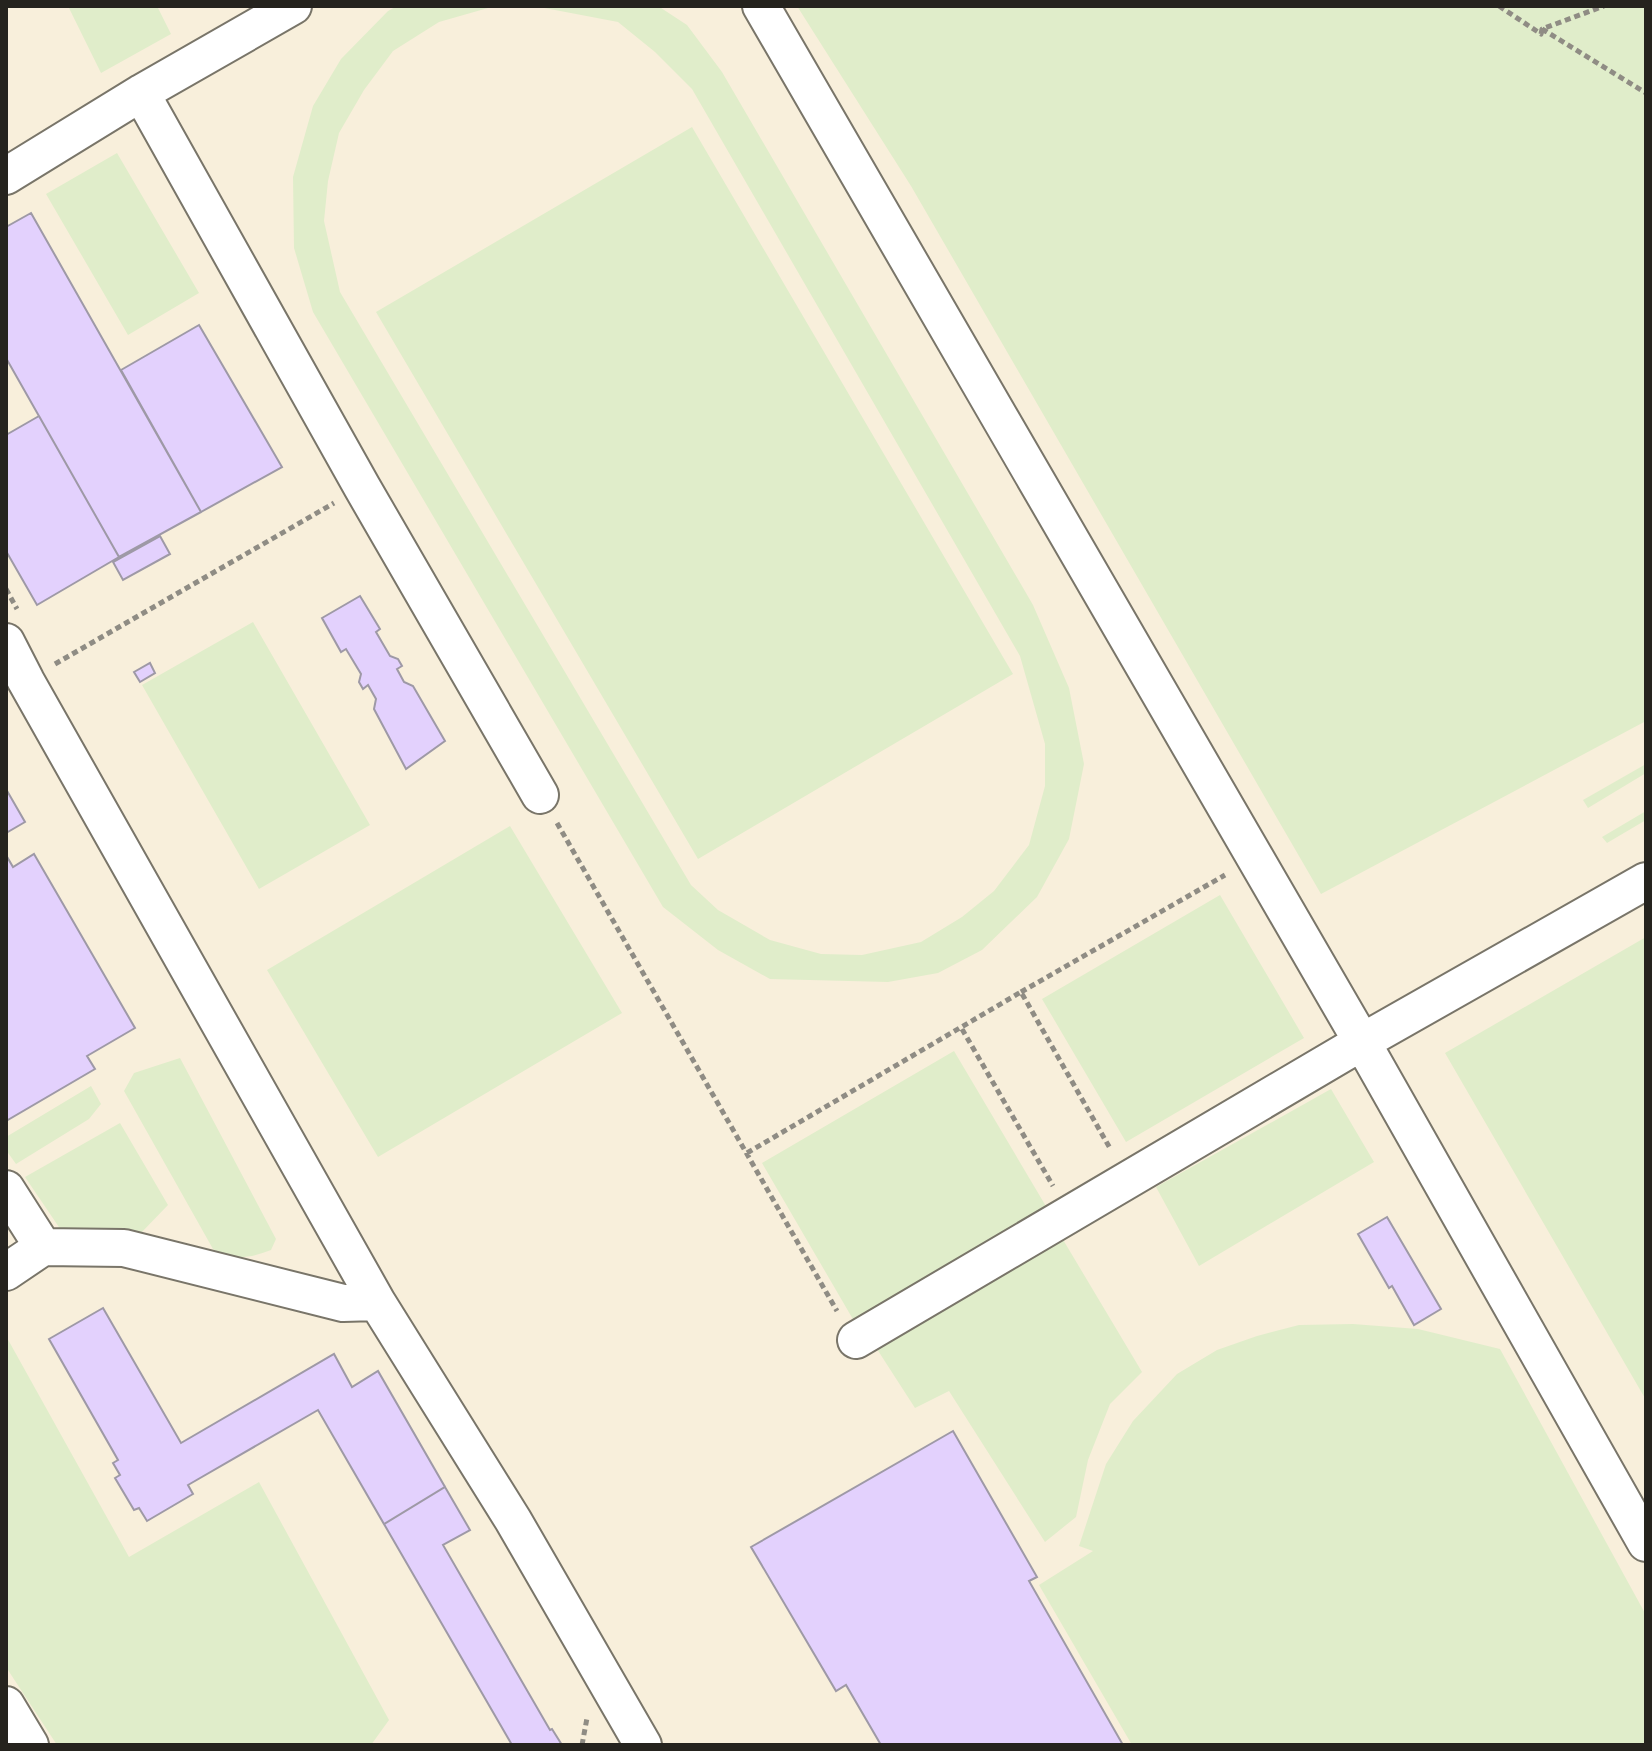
<svg xmlns="http://www.w3.org/2000/svg" width="1652" height="1751" viewBox="0 0 1652 1751" font-family="Literata,serif">
	<style>
		.built { fill: #f8efdb }
		.green { fill: #e0edca }
		.building { fill: #e3d1fd; stroke: #9e99a6; stroke-width: 2 }
		.lines { fill: none; stroke-linecap: round; stroke-linejoin: round }
		.minor-casing { stroke: #797569; stroke-width: 40 }
		.path { stroke: #8f8c84; stroke-width: 5; stroke-dasharray: 6 4; stroke-linecap: butt }
		.minor { stroke: #fff; stroke-width: 36 }
	</style>
	<rect width="100%" height="100%" fill="#fffbf0"/>
	<path class="built" d="M6 6H1447L1646 119V1745H6Z"/>
	<path class="green" d="M68 6H157L171 34 101 73Z
		M397 6H525L488 8 439 22 393 51 364 90 339 133 328 181 324 221 340 292 691 885 718 910 770 940 821 954 862 955 921 942 962 917 994 891 1029 845 1045 786V744L1020 656 692 89 655 52 618 22 534 6H658L687 25 722 72 1033 605 1069 688 1084 764 1069 839 1037 897 982 950 938 973 888 982 770 979 718 950 663 907 313 312 294 248 293 177 313 106 341 59 388 11Z
		M797 6H1646V721L1321 894 911 186Z
		M692 127 1013 674 698 859 376 312Z
		M117 153 199 293 128 335 46 194Z
		M253 622 370 825 259 889 142 685Z
		M1646 764V773L1588 808 1583 800Z
		M1646 811V820L1607 843 1602 837Z
		M510 826 622 1013 378 1157 267 970Z
		M1220 895 1304 1038 1126 1142 1042 999Z
		M1646 937V1400L1445 1053Z
		M954 1051 1047 1208 854 1321 762 1163Z
		M180 1058 276 1239 271 1250C251 1258 231 1261 213 1249L124 1091 134 1073Z
		M91 1086 101 1104 89 1119 16 1164 6 1150V1137Z
		M1331 1089 1374 1162 1199 1266 1156 1187Z
		M120 1123 168 1205 140 1234 65 1236 25 1177Z
		M1062 1238 1142 1372 1110 1404 1088 1460 1076 1517 1045 1542 949 1391 915 1408 875 1346Z
		M1353 1324 1418 1329 1500 1349 1646 1615V1745H1132L1039 1585 1093 1551 1079 1546 1106 1464 1133 1421 1177 1374 1217 1350 1257 1336 1299 1325Z
		M6 1336 129 1557 259 1482 389 1720 371 1745H57L6 1667Z"/>
	<path class="building" d="M31 213 201 512 119 557 6 358V227Z
		M199 325 282 467 201 512 121 370Z
		M39 416 119 557 37 605 6 551V435Z
		M160 536 170 554 123 580 113 562Z
		M360 596 380 629 376 632 390 656 398 659 402 666 397 669 404 682 413 686 445 741 406 769 374 709 376 699 368 685 363 689 359 682 361 674 346 649 341 652 322 618Z
		M150 663 155 673 140 682 134 672Z
		M6 789 25 822 6 833Z
		M34 854 135 1028 87 1056 95 1069 6 1121V855L13 867Z
		M1387 1217 1441 1309 1414 1325 1392 1286 1389 1288 1358 1234Z
		M103 1308 181 1443 334 1354 352 1387 378 1371 445 1487 384 1524 318 1410 188 1485 193 1494 147 1521 139 1508 134 1510 115 1478 120 1475 113 1463 118 1460 49 1339Z
		M953 1431 1037 1577 1029 1581 1123 1745H881L846 1685 836 1691 751 1547Z
		M445 1487 470 1530 443 1545 550 1730 552 1729 562 1745H512L384 1524Z"/>
	<g class="lines">
		<defs>
			<path id="minor" d="M761 6 1362 1042 1646 1543
				M141 93 362 487 540 795
				M6 176 141 93 293 6
				M6 642 26 681 377 1302
				M6 1189 43 1247
				M6 1272 43 1247 124 1248 343 1303 377 1302 513 1520 643 1745
				M856 1340 1362 1042 1646 881
				M6 1705 30 1745"/>
		</defs>
		<use href="#minor" class="minor-casing"/>
		<path class="path" d="M1499 6 1541 34 1542 29 1604 6
			M1542 29 1646 93
			M6 589 17 609
			M55 664 334 503
			M557 823 837 1311
			M1021 992 1225 875
			M962 1029 1053 1186
			M747 1153 1021 992 1111 1150
			M582 1745 587 1718"/>
		<use href="#minor" class="minor"/>
	</g>
	<rect width="1652" height="1751" fill="none" stroke="#25231e" stroke-width="16"/>
</svg>
